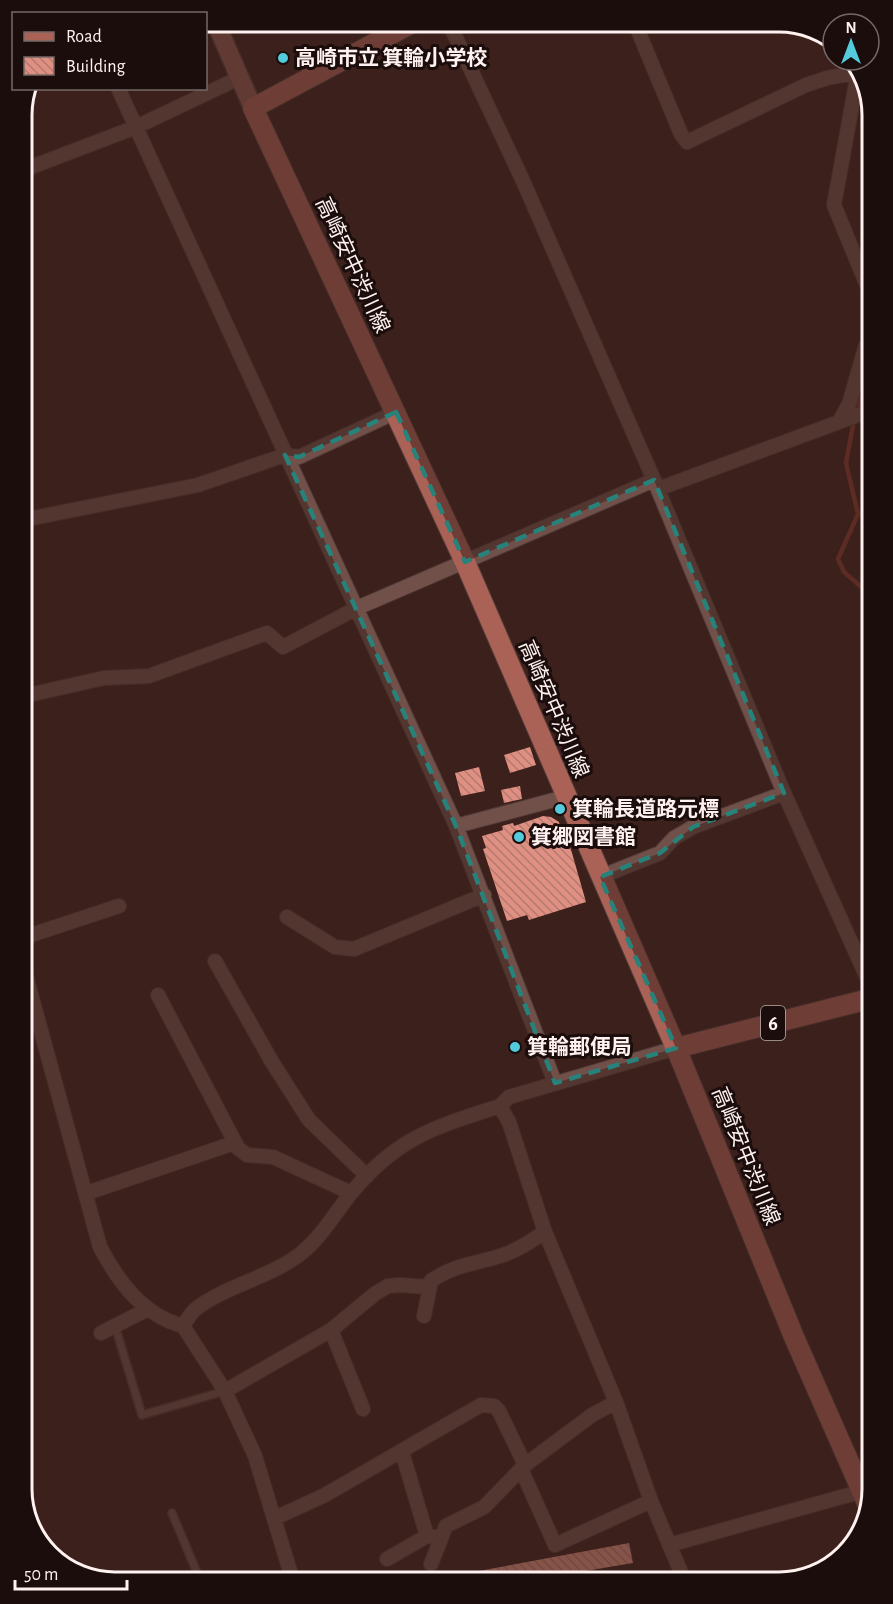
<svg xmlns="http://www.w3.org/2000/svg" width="893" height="1604" viewBox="0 0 893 1604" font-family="'Alegreya Sans','Noto Sans JP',sans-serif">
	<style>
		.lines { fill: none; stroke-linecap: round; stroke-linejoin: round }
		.stream { stroke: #80392f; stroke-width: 4.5 }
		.building { fill: url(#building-back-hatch) }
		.service-casing { stroke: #523b38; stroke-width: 10 }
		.minor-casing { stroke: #523b38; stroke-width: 16 }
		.secondary-casing { stroke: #523b38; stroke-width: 21 }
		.primary-casing { stroke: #523b38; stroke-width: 22 }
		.service { stroke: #71504a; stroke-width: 7 }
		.minor { stroke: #71504a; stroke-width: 14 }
		.secondary { stroke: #8e5950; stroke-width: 18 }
		.primary { stroke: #aa6257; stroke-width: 20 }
		.marked { fill: none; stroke: #27827b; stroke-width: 4.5; stroke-dasharray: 12 8; stroke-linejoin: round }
		.poi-dot { fill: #54cadd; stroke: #1a0d0b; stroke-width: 2 }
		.labels { text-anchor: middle; stroke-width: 6; stroke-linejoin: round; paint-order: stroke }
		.shield { fill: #1a0d0b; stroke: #baadab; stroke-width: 1.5 }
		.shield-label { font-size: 20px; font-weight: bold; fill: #fef1ef }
		.poi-label { font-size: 21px; font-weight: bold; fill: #fef1ef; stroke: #1a0d0b; text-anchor: start }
		.street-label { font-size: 21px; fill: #fef1ef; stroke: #1a0d0b }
		.rim { fill: none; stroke: #fef1ef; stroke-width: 3 }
	</style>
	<defs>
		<pattern id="building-back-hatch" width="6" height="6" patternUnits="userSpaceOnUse" patternTransform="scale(1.5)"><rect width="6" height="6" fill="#e09082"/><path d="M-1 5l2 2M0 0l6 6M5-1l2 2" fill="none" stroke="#b47a71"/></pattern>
	</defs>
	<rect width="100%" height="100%" fill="#3c201b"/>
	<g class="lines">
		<path class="stream" d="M856 412 866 383
			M854 420 846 463 858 514 838 559 844 572 867 592"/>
	</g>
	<path class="building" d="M530 747 536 765 510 773 504 755Z
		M479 767 485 791 461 796 455 773Z
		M520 786 522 799 504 803 501 790Z
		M543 816 551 817 559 822 564 848 570 846 586 902 529 920 527 915 507 921 483 849 486 848 482 836 503 830 502 826 513 823 514 826Z
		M629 1543 633 1563 544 1578 468 1579V1573Z"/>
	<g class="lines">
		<defs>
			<path id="service" d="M115 1326 142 1415 225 1391
				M172 1513 201 1582"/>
			<path id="minor" d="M448 21 523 181 654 480 784 793 869 982
				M634 21 681 134 687 142 806 85 827 78 860 72
				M858 72 834 205 866 283
				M118 88 456 826 555 1083
				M21 171 136 127 239 78
				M839 422 849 404 866 345
				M658 489 866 412
				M23 520 198 485 285 455 299 457 396 412
				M24 696 104 678 149 676 267 633 283 647 357 608 654 480
				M456 826 565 797
				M600 877 660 853 674 838 693 827 784 793
				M287 917 335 947 354 949 484 895
				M25 937 119 906
				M215 961 272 1062 309 1120 367 1176
				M26 976 100 1247C119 1283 143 1315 183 1326L225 1391 255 1456 293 1581
				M158 995 238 1148 247 1155 273 1157 351 1193
				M676 1048 509 1097 500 1106 509 1122 545 1232 616 1402 651 1501 683 1577
				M87 1193 234 1143
				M424 1316 431 1281C453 1265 475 1264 500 1256 517 1251 531 1241 545 1232
				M183 1326C187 1320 191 1312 197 1308 226 1286 268 1278 299 1255 322 1237 334 1214 352 1192 398 1137 435 1127 500 1106
				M331 1330 363 1409
				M101 1333 146 1310
				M225 1391 331 1330 376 1293 388 1286 400 1285 428 1287
				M402 1452 427 1536
				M522 1471 555 1545 651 1501
				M275 1518 325 1495 481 1405 494 1406 499 1411 525 1465
				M669 1545 863 1491
				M387 1559 427 1536 436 1537
				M431 1564 446 1526 484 1507 525 1465 592 1415 616 1402"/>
			<path id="secondary" d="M215 21 253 108"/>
			<path id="primary" d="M416 21 253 108 465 562 676 1048 794 1337 868 1505
				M676 1048 869 999"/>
		</defs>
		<use href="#service" class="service-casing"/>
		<use href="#minor" class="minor-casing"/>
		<use href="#secondary" class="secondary-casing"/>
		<use href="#primary" class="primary-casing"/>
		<use href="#service" class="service"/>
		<use href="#minor" class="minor"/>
		<use href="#secondary" class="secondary"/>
		<use href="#primary" class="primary"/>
	</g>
	<path d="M0 0H893V1604H0ZM396 412 465 562 654 480 784 793 693 827 660 853 600 877 676 1048 555 1083 456 826 285 455 299 457Z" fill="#3c201b" fill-opacity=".55" fill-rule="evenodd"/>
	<path class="marked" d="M396 412 465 562 654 480 784 793 693 827 660 853 600 877 676 1048 555 1083 456 826 285 455 299 457Z"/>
	<g class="poi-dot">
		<circle cx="283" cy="58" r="6"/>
		<circle cx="560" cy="809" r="6"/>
		<circle cx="519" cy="837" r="6"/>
		<circle cx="515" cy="1047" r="6"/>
	</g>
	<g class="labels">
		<rect class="shield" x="761" y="1006" width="24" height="34" rx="4.5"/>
		<g class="shield-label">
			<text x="773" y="1030">6</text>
		</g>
		<g class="poi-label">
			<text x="295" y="65">高崎市立 箕輪小学校</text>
			<text x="572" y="816">箕輪長道路元標</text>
			<text x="531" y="844">箕郷図書館</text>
			<text x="527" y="1054">箕輪郵便局</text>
		</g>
		<g class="street-label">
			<text transform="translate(353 265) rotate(65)" y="7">高崎安中渋川線</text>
			<text transform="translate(554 709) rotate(67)" y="7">高崎安中渋川線</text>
			<text transform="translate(746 1156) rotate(68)" y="7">高崎安中渋川線</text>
		</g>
	</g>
	<path d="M0 0H893V1604H0ZM115 32H779A83 83 0 0 1 862 115V1489A83 83 0 0 1 779 1572H115A83 83 0 0 1 32 1489V115A83 83 0 0 1 115 32Z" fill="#1a0d0b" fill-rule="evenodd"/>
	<path class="rim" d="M115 32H779A83 83 0 0 1 862 115V1489A83 83 0 0 1 779 1572H115A83 83 0 0 1 32 1489V115A83 83 0 0 1 115 32Z"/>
	<rect x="12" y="12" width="195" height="78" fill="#1a0d0b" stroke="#756866" stroke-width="1.5"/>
	<rect x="24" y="32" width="30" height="9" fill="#aa6257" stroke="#756866" stroke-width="1.5"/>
	<text x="66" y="42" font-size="18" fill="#fef1ef">Road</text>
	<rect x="24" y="57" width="30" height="18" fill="url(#building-back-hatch)" stroke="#756866" stroke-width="1.5"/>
	<text x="66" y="72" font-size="18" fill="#fef1ef">Building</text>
	<g transform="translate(851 42)"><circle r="28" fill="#1a0d0b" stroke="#756866" stroke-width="1.5"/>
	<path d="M0-4.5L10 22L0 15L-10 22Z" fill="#54cadd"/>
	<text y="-9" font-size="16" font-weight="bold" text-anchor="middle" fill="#fef1ef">N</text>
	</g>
	<path d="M15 1580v9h112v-9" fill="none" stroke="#fef1ef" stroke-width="3"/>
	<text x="24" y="1580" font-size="18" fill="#fef1ef" stroke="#1a0d0b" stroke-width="4.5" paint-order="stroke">50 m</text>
</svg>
